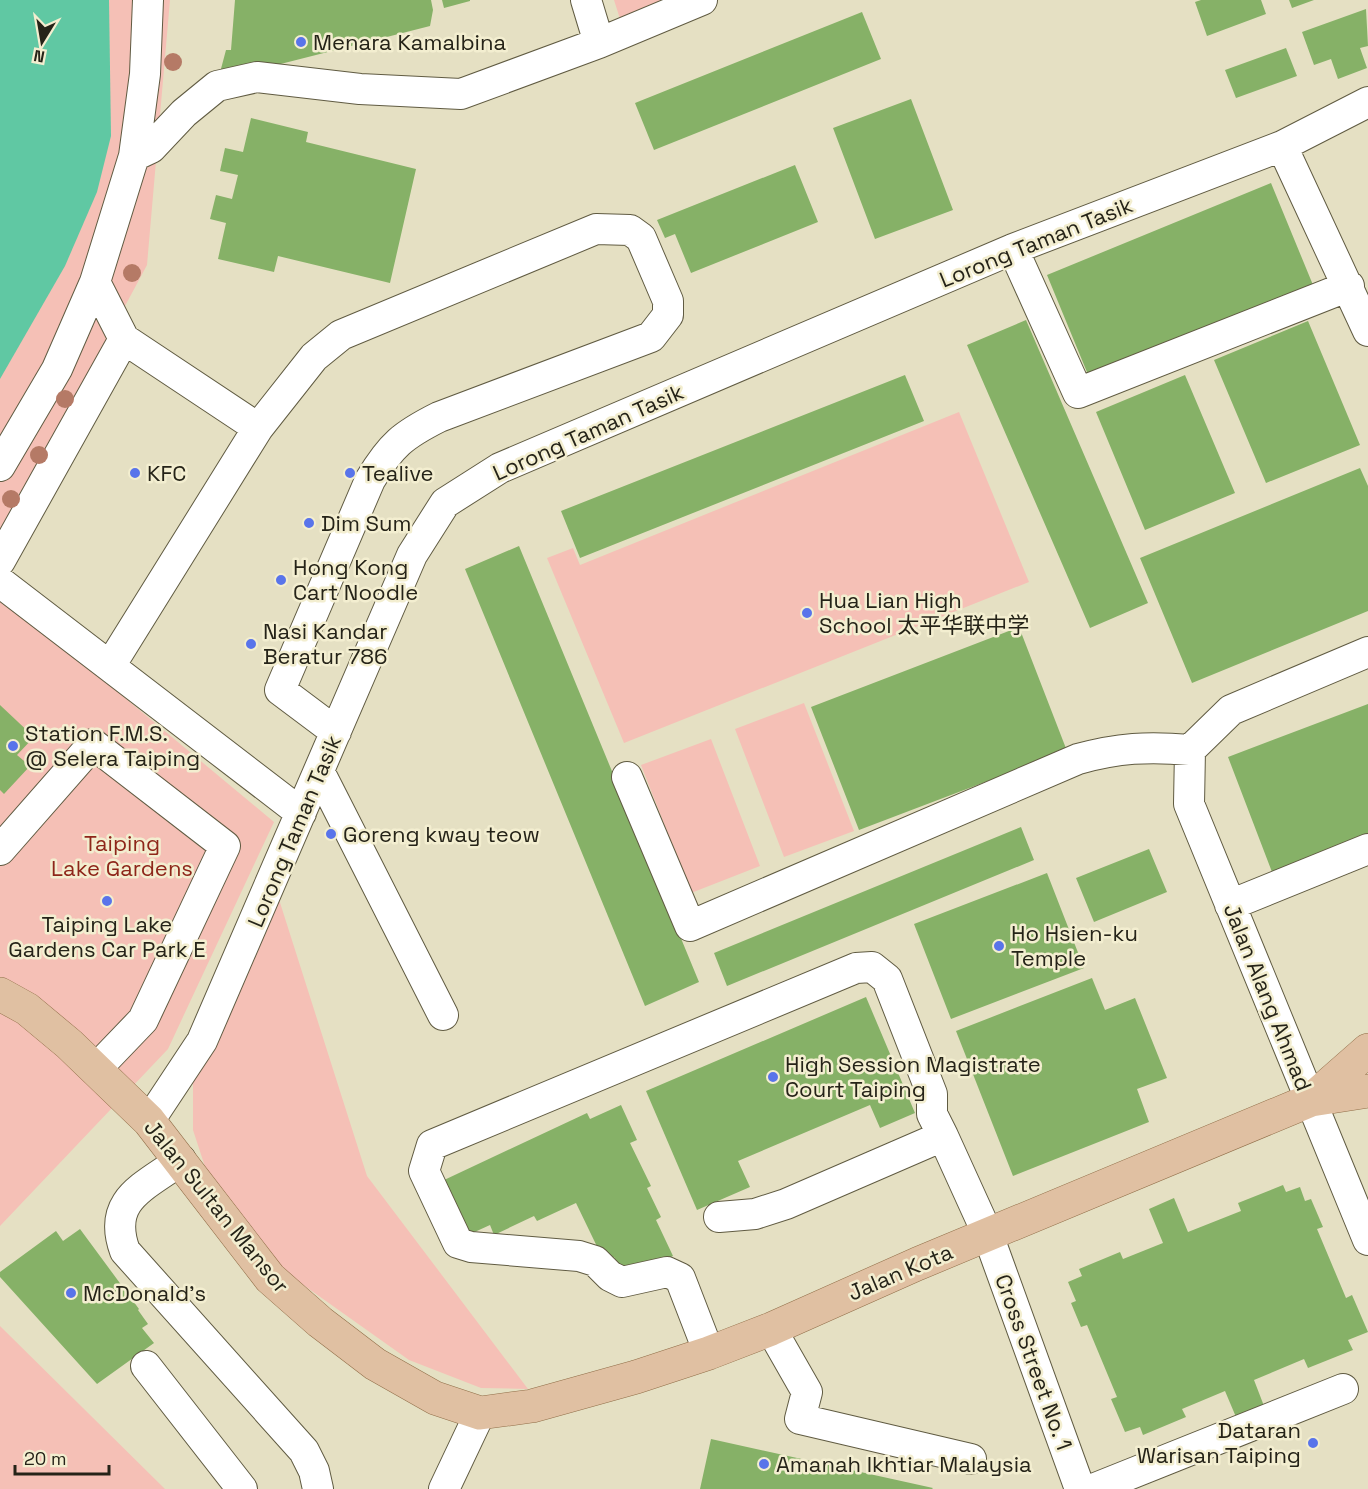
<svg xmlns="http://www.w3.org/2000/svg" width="1368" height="1489" viewBox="0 0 1368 1489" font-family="'Space Grotesk','Noto Sans SC',sans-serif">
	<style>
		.green { fill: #f5c0b6 }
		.water { fill: #60c8a3 }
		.building { fill: #86b167 }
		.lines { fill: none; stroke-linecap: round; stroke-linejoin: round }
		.minor-casing { stroke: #605b42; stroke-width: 32 }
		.major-casing { stroke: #916e49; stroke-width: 34 }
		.minor { stroke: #fff; stroke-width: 30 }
		.major { stroke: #e0c0a2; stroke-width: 33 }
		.tree { fill: #b57a66 }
		.poi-dot { fill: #5974ea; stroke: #f3eed0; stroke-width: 2 }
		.labels { text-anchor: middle; stroke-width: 5; stroke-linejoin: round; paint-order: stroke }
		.poi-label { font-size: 22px; fill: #252318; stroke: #f3eed0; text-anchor: start }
		.street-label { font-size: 22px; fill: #252318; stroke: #f3eed0 }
		.park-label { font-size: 22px; fill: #8e261a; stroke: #f3eed0 }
	</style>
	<rect width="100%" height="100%" fill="#e5e0c3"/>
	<path class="green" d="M0 0H170L147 265 0 539Z
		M614 0H673L621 22Z
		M959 412 1029 582 624 743 547 558 573 548 580 565Z
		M0 594 274 822 168 1049 0 1226Z
		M804 703 854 831 784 857 735 729Z
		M711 739 760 866 691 893 641 765Z
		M276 890 367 1176 528 1389 481 1388 409 1360 271 1262 211 1185 193 1130V1079Z
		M0 1326 165 1489H0Z"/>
	<path class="water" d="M0 0H109L111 136 97 192 65 266 0 379Z"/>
	<path class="building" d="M235 0H431L433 10 430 26 218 80 226 50H231Z
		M442 0H470V1L444 8Z
		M1201 0H1261L1266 14 1207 36 1195 2Z
		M1289 0H1314L1292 8Z
		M1366 9 1368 46 1360 48 1367 68 1338 79 1331 59 1314 65 1302 32Z
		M862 12 881 59 654 150 635 103Z
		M1286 48 1297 76 1236 98 1225 70Z
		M911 99 953 210 875 239 833 128Z
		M251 118 308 132 306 142 416 169 390 283 278 256 274 272 218 259 226 223 210 219 216 195 232 199 238 175 220 171 225 148 243 152Z
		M795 165 818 222 691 273 675 234 665 238 657 220Z
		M1271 183 1313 285 1089 377 1047 275Z
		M1026 320 1148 603 1090 628 967 345Z
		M1308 321 1360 445 1266 483 1214 360Z
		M905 375 924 421 580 558 561 511Z
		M1185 375 1235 493 1145 530 1096 412Z
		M1360 468 1368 486V611L1192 683 1140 558Z
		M519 546 699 982 645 1006 465 569Z
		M1019 627 1067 751 859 830 811 707Z
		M1368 704V835L1272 872 1228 757Z
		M0 705 34 737 17 755 30 766 4 794 0 790Z
		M1021 827 1034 860 727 986 714 953Z
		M1149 849 1167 892 1094 922 1076 878Z
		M1047 873 1084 968 951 1019 914 924Z
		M1092 978 1105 1010 1135 998 1167 1078 1137 1089 1149 1122 1013 1176 956 1031Z
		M866 997 915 1113 880 1128 870 1105 738 1161 750 1187 697 1210 646 1091Z
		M621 1105 637 1140 630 1143 651 1186 647 1188 661 1217 656 1220 673 1256 625 1278 614 1257 604 1261 576 1203 537 1221 534 1216 494 1235 490 1225 468 1235 442 1181 587 1113 590 1119Z
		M1283 1185 1286 1192 1300 1187 1305 1201 1311 1199 1323 1227 1317 1229 1346 1298 1352 1295 1368 1332 1348 1340 1353 1350 1308 1368 1304 1359 1254 1380 1264 1406 1236 1417 1225 1391 1182 1409 1186 1417 1143 1435 1140 1427 1125 1432 1111 1399 1117 1397 1087 1325 1081 1327 1071 1303 1076 1301 1068 1282 1082 1276 1079 1269 1120 1252 1123 1259 1163 1243 1149 1209 1174 1198 1188 1232 1241 1211 1238 1203Z
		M80 1229 139 1309 138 1310 148 1324 142 1328 154 1343 97 1384 0 1277V1272L56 1231 63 1241Z
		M711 1439 933 1488 932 1489H700Z"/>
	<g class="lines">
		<defs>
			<path id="minor" d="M586 0 599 43
				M1282 146 1368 331
				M134 156 151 148 184 113 217 86 257 77 360 89 461 94 599 43 702 0
				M1013 249 1078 393 1349 286
				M95 282 124 339
				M0 466 57 369 95 282 134 156 145 74 148 0
				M0 561 124 339 258 428
				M0 582 301 813
				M110 666 258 428 314 357 341 335 596 229 630 230 641 238 668 301V315L651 337 439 417C403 435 391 445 370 480L280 690 336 732
				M1190 750 1189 804 1368 1240
				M1190 750 1231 710 1368 652
				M319 771 443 1015
				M627 777 690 926 1078 759C1118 748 1148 746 1190 750
				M0 850 93 744 225 846 143 1020 96 1069
				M1230 905 1368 849
				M149 1121 202 1041 412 555 445 503 500 468 1013 249 1282 146 1368 102
				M181 1160C145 1187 106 1199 125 1251L304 1451 314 1471 318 1489
				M719 1217 755 1214 786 1204 943 1136 988 1235 1080 1489
				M771 1329 807 1392 800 1419 971 1459
				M709 1353 680 1278 667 1272 622 1282 610 1276 595 1261 579 1256 471 1247 458 1243 424 1171 432 1145 856 968 872 967 887 979 932 1094V1114L943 1136
				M146 1366 242 1489
				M444 1489 480 1413
				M1093 1489 1343 1389"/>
			<path id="major" d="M0 994 27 1009 69 1044 149 1121 270 1278 320 1322 375 1364 435 1398 480 1413 532 1406 636 1377 709 1353 771 1329 917 1264 1311 1100 1368 1091
				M1311 1100 1368 1050"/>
		</defs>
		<use href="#minor" class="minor-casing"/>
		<use href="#major" class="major-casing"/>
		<use href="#minor" class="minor"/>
		<use href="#major" class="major"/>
	</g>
	<g class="tree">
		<circle cx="173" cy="62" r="9"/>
		<circle cx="132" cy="273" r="9"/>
		<circle cx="65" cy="399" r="9"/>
		<circle cx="39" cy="455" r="9"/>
		<circle cx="11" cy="499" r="9"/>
	</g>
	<g class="poi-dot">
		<circle cx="301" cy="42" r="6"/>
		<circle cx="135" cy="473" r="6"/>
		<circle cx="350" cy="473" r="6"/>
		<circle cx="309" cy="523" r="6"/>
		<circle cx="281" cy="580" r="6"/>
		<circle cx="807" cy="613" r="6"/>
		<circle cx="251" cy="644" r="6"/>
		<circle cx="13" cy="746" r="6"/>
		<circle cx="331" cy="834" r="6"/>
		<circle cx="107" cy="901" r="6"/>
		<circle cx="999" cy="946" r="6"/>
		<circle cx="773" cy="1077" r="6"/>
		<circle cx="71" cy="1293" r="6"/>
		<circle cx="1313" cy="1443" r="6"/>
		<circle cx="764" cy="1464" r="6"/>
	</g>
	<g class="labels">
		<g class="poi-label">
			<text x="313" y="50">Menara Kamalbina</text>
			<text x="147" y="481">KFC</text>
			<text x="362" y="481">Tealive</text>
			<text x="321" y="531">Dim Sum</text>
			<text x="293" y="575">Hong Kong<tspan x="293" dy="25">Cart Noodle</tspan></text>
			<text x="819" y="608">Hua Lian High<tspan x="819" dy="25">School 太平华联中学</tspan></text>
			<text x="263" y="639">Nasi Kandar<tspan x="263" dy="25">Beratur 786</tspan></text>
			<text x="25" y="741">Station F.M.S.<tspan x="25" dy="25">@ Selera Taiping</tspan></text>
			<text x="343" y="842">Goreng kway teow</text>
			<text x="107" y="932" text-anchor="middle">Taiping Lake<tspan x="107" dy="25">Gardens Car Park E</tspan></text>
			<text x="1011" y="941">Ho Hsien-ku<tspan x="1011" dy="25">Temple</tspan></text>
			<text x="785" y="1072">High Session Magistrate<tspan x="785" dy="25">Court Taiping</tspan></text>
			<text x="83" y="1301">McDonald's</text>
			<text x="1301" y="1438" text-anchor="end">Dataran<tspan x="1301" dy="25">Warisan Taiping</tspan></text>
			<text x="776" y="1472">Amanah Ikhtiar Malaysia</text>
		</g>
		<g class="street-label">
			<text transform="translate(1036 242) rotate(-22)" y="8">Lorong Taman Tasik</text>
			<text transform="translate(588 432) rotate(-24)" y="8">Lorong Taman Tasik</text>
			<text transform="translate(294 831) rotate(-67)" y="8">Lorong Taman Tasik</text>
			<text transform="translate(1268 997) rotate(68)" y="8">Jalan Alang Ahmad</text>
			<text transform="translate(217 1206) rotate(51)" y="8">Jalan Sultan Mansor</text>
			<text transform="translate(900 1272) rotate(-23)" y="8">Jalan Kota</text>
			<text transform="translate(1034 1362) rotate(70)" y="8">Cross Street No. 1</text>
		</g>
		<g class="park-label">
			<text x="122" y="851">Taiping<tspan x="122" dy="25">Lake Gardens</tspan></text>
		</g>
	</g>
	<g transform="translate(42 42) rotate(191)" stroke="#f3eed0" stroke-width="4.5" paint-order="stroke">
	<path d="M0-4.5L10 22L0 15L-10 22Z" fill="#252318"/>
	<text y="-9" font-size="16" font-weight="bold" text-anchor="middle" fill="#252318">N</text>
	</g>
	<path d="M15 1465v9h94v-9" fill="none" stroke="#252318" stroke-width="3"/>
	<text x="24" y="1465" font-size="18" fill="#252318" stroke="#f3eed0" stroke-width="4.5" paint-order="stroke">20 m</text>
</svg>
